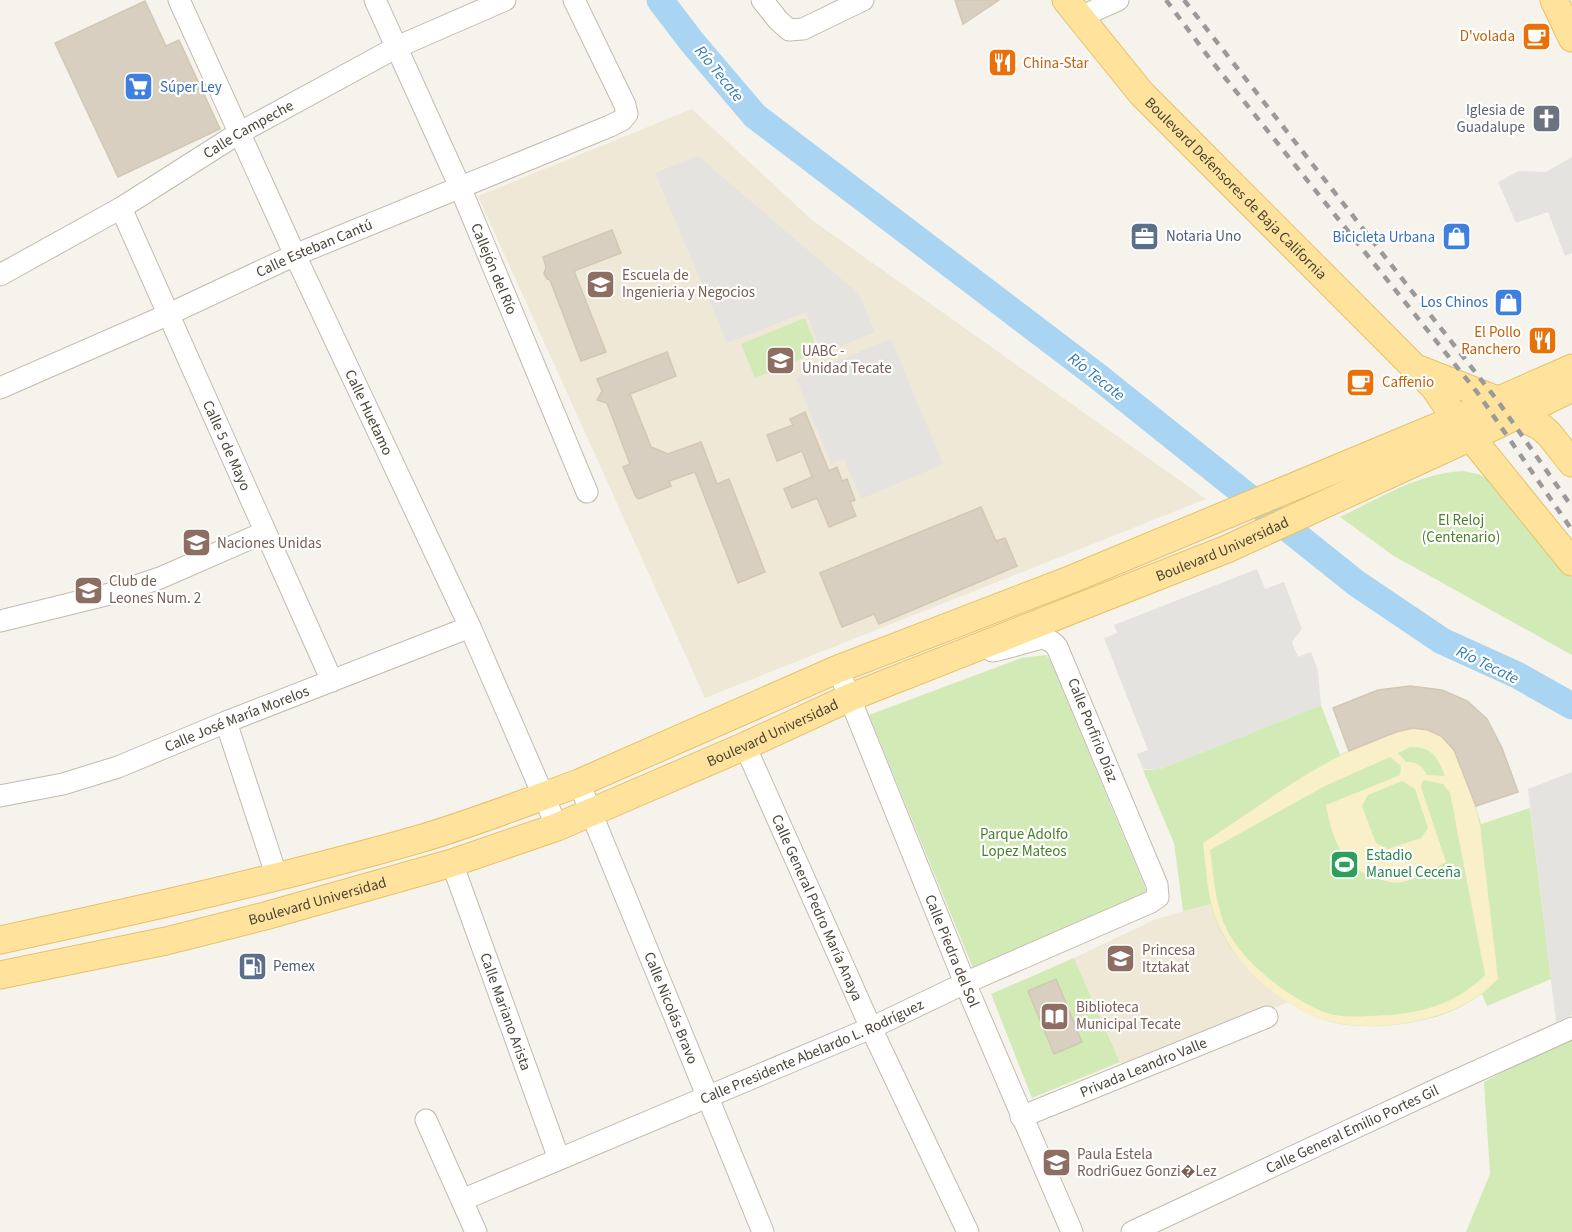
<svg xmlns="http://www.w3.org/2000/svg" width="1572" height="1232" viewBox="0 0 1572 1232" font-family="'Source Sans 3',sans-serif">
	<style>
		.education { fill: #efe8d6 }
		.green { fill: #d2eab5 }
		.sand { fill: #f9efc9; fill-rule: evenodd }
		.parking { fill: #e5e3e0 }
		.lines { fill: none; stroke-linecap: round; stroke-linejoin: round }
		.river { stroke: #a9d4f2; stroke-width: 27 }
		.building { fill: #d8cfc1; stroke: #d3c7b4; stroke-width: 1.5 }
		.minor-casing { stroke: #c2bbae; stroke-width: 23 }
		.major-casing { stroke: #e6c16a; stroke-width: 29 }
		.minor { stroke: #fff; stroke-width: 21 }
		.major { stroke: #ffe39c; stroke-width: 27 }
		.rail { stroke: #9a9a9a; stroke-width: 4.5; stroke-dasharray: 8 8; stroke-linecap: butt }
		.labels { text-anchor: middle; stroke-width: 4.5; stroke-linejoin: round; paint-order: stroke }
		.food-label { font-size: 15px; fill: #c56008; stroke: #fff; text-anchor: end }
		.shop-label { font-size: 15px; fill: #366cbe; stroke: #fff; text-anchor: end }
		.worship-label { font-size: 15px; fill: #5b616d; stroke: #fff; text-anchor: end }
		.street-label { font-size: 15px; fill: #4b4439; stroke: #fff }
		.service-label { font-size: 15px; fill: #4e5e75; stroke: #fff; text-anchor: start }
		.education-label { font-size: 15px; fill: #785e54; stroke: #fff; text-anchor: start }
		.park-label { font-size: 15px; fill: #4a7f2a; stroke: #fff }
		.leisure-label { font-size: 15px; fill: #27864d; stroke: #fff; text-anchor: start }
		.water-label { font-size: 16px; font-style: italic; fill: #2e7ab2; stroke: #fff }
	</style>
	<rect width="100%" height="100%" fill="#f6f3ec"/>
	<path class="education" d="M692 109 812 220 1206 499 705 698 478 196Z
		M1211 903 1222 931 1248 970 1273 991 1289 1002 1123 1068 1074 958 1154 920Z"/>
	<path class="green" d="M805 318 818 352 755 378 741 344Z
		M1463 471 1478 474 1496 482 1511 496 1572 578V655L1394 556 1340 517C1380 498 1419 473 1463 471Z
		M1046 655 1050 660 1146 890 1143 896 981 969 973 968 869 715 1021 658Z
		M1410 686C1421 688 1433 687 1443 691 1492 707 1503 749 1518 792L1476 806 1481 824 1530 808 1551 979 1487 1006 1482 994C1473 1000 1463 1006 1454 1010 1420 1026 1362 1031 1327 1021 1303 1015 1279 996 1260 980 1239 962 1216 932 1211 904L1183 911 1174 843 1143 770 1160 769 1321 705 1340 755 1348 751 1333 708 1378 690Z
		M1074 958 1120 1062 1032 1098 991 994Z
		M1572 1036V1232H1466L1490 1174 1484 1082Z"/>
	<path class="sand" d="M1413 728C1422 729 1431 730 1440 736 1462 750 1474 800 1480 825L1498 979C1492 984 1487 990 1481 994 1441 1023 1375 1033 1328 1021 1303 1016 1264 988 1248 969 1238 959 1229 944 1222 932 1207 905 1207 873 1203 843 1270 800 1334 747 1413 728ZM1410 747C1432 746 1438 758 1445 776L1427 775C1422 765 1417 762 1406 762L1398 753ZM1390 757 1401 766 1400 775 1326 805C1332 837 1341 868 1376 878 1385 881 1394 884 1403 882 1418 879 1433 869 1446 862L1421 787 1423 780 1443 784 1450 793 1485 975C1452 1008 1413 1015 1368 1016 1355 1017 1339 1017 1327 1013 1290 999 1245 965 1227 930 1215 905 1214 877 1210 850L1325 786ZM1402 781 1415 789 1428 828 1421 838 1388 849 1376 843 1362 806 1368 795Z"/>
	<path class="parking" d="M698 156 859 294 875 332 822 354 806 312 727 343 655 173Z
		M1572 157V253L1565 256 1548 212 1516 223 1498 182 1519 171 1546 172Z
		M891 339 943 464 861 499 844 459 831 464 796 378Z
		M1257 569 1265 589 1284 582 1302 629 1292 642 1298 657 1311 652 1318 671 1321 705 1160 769H1143L1137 754 1148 750 1104 638 1117 633 1114 625Z
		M1572 772V1015L1556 1022 1528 789Z"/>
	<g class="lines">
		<path class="river" d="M660 0 692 42 755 116 1096 375 1356 583 1442 641 1517 675 1572 706"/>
	</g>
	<path class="building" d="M955 0H999L963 24Z
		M145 1 166 46 179 40 220 129 118 177 55 43Z
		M612 230 621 253 574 271 606 352 581 361 550 280 547 279 544 274 546 267 543 257Z
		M667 352 676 376 630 394 651 447 668 454 701 442 717 484 729 479 765 572 738 583 695 472 669 481 671 486 639 499 636 497 623 467 630 464 607 403 597 400 602 391 597 379Z
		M805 412 829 471 837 467 842 481 847 479 855 500 850 502 856 516 829 527 817 498 792 508 784 489 812 477 802 451 777 461 767 435 793 425 790 419Z
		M981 507 996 541 1005 538 1017 566 879 624 874 614 842 627 820 573Z
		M1410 686 1442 690 1467 701 1487 719 1502 748 1518 792 1476 806 1454 750 1441 736 1428 730 1413 728 1396 732 1349 751 1333 708 1378 690Z
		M1056 979 1082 1042 1054 1054 1028 991Z"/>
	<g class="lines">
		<defs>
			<g id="minor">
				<path id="s1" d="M179 0 295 255 470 627 557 827"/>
				<path id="s2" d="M375 0 460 187 587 492"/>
				<path d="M762 0 778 20 789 30 803 29 863 0"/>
				<path d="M1080 17 1118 0"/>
				<path id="s3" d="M121 208 332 681"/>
				<path id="s4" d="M0 275 121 208 239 133 397 47 505 0"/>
				<path id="s5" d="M0 388 167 315 295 255 610 126 622 120 627 114 625 105 574 0"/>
				<path d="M0 621 118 592 160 578 265 532"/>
				<path id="s6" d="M838 669 965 983 1072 1232"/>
				<path d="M226 722 277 877"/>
				<path id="s7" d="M745 746 871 1028 968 1232"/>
				<path id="s8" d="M579 783 763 1232"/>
				<path id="s9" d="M0 796 63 784 118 767 226 722 470 627"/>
				<path id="s10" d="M452 863 559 1159"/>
				<path id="s11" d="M1021 1117 1267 1017"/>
				<path d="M426 1120 476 1232"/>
				<path id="s12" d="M462 1200 871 1028 965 983 1151 902 1158 897 1157 885 1057 647C1054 643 1050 640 1045 639 1039 637 1003 650 992 651"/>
				<path id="s13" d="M1132 1232 1444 1086 1572 1028"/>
			</g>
			<g id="major">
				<path id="s14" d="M1066 0 1141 93 1434 387 1456 419 1572 562"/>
				<path d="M1554 0 1572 38"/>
				<path d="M1421 370 1497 400 1518 415 1541 427 1549 434 1572 463"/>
				<path d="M0 940C139 910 278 879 416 840 471 824 525 803 579 783L838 669 1072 579 1456 419 1572 368"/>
				<path id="s15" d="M0 975 166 941 265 916 452 863 557 827 745 746 851 697 1227 549 1499 424 1572 388"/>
			</g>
		</defs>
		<use href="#minor" class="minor-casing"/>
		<use href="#major" class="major-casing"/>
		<use href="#minor" class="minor"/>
		<use href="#major" class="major"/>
		<path class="rail" d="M1166 0 1210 59 1477 392 1572 530
			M1184 0 1497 400 1572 507"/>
	</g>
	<defs>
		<symbol id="cafe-square" viewBox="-11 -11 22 22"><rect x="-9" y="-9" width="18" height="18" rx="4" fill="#e8710a" stroke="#fff"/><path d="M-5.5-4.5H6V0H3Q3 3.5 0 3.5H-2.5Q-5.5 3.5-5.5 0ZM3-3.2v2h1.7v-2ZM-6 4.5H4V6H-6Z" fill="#fff"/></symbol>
		<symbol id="restaurant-square" viewBox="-11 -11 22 22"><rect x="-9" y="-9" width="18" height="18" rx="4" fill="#e8710a" stroke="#fff"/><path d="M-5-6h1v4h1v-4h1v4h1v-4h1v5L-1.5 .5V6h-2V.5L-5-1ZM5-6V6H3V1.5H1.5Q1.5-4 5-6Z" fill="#fff"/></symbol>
		<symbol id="supermarket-square" viewBox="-11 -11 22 22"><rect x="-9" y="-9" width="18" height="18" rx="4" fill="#3f7fe0" stroke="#fff"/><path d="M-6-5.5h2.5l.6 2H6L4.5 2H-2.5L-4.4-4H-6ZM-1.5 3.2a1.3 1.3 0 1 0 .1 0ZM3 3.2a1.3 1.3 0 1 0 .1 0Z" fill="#fff"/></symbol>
		<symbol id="church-square" viewBox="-11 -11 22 22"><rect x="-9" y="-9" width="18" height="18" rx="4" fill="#6b7280" stroke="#fff"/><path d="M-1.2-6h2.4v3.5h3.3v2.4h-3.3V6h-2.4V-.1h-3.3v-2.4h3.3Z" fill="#fff"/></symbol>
		<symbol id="office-square" viewBox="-11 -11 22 22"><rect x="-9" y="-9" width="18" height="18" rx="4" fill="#5c6f8a" stroke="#fff"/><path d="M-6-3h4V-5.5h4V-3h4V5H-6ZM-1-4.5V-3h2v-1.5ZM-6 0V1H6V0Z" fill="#fff"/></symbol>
		<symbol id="shop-square" viewBox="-11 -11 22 22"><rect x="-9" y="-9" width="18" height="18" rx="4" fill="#3f7fe0" stroke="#fff"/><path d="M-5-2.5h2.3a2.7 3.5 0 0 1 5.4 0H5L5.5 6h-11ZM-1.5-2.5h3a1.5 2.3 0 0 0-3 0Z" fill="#fff"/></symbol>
		<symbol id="university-square" viewBox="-11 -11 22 22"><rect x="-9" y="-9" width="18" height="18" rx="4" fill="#8d6e63" stroke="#fff"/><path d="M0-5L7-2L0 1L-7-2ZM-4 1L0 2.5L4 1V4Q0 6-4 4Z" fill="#fff"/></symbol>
		<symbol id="school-square" viewBox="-11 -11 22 22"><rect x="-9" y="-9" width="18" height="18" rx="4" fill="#8d6e63" stroke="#fff"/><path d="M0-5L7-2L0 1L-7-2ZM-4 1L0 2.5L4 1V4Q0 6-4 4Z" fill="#fff"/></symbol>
		<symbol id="stadium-square" viewBox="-11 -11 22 22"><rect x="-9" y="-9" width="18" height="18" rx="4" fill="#2e9e5b" stroke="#fff"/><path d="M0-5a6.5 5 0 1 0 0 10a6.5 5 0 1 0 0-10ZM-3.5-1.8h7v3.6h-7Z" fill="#fff"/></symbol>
		<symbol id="fuel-square" viewBox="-11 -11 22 22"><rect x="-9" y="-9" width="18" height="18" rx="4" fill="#5c6f8a" stroke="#fff"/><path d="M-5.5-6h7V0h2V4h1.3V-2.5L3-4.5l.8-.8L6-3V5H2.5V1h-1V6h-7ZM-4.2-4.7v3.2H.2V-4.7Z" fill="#fff"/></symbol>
		<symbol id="library-square" viewBox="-11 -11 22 22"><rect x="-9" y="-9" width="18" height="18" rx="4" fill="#8d6e63" stroke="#fff"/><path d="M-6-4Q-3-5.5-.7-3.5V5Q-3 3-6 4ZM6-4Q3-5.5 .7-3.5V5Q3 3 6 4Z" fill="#fff"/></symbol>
	</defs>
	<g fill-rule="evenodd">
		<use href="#cafe-square" x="1520" y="20" width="33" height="33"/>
		<use href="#restaurant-square" x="986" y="46" width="33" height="33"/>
		<use href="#supermarket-square" x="122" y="70" width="33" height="33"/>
		<use href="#church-square" x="1530" y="102" width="33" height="33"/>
		<use href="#office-square" x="1128" y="220" width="33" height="33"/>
		<use href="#shop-square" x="1440" y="220" width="33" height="33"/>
		<use href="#university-square" x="584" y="268" width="33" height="33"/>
		<use href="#shop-square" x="1492" y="286" width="33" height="33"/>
		<use href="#restaurant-square" x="1526" y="324" width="33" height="33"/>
		<use href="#university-square" x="764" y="344" width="33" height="33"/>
		<use href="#cafe-square" x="1344" y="366" width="33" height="33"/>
		<use href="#school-square" x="180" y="526" width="33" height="33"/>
		<use href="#school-square" x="72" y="574" width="33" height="33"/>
		<use href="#stadium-square" x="1328" y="848" width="33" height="33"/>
		<use href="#school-square" x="1104" y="942" width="33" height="33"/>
		<use href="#fuel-square" x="236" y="950" width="33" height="33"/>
		<use href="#library-square" x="1038" y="1000" width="33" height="33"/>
		<use href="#school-square" x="1040" y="1146" width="33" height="33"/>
	</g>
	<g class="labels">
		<g class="food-label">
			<text x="1515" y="41">D'volada</text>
			<text x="1023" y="68" text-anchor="start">China-Star</text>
			<text x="1521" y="337">El Pollo<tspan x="1521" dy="17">Ranchero</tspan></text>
			<text x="1382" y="387" text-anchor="start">Caffenio</text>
		</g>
		<g class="shop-label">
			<text x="160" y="92" text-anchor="start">Súper Ley</text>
			<text x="1435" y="242">Bicicleta Urbana</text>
			<text x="1488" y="307">Los Chinos</text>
		</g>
		<g class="worship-label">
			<text x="1525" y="115">Iglesia de<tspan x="1525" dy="17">Guadalupe</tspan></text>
		</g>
		<g class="street-label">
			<text dy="5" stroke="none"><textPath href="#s4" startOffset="288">Calle Campeche</textPath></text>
			<text dy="5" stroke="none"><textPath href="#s14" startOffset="254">Boulevard Defensores de Baja California</textPath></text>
			<text dy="5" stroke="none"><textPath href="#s5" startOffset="344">Calle Esteban Cantú</textPath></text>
			<text dy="5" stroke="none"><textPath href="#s2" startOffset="294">Callejón del Río</textPath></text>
			<text dy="5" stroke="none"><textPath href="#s1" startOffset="454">Calle Huetamo</textPath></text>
			<text dy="5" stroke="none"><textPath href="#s3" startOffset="260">Calle 5 de Mayo</textPath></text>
			<text dy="5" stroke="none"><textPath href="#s15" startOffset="1298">Boulevard Universidad</textPath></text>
			<text dy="5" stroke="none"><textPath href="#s9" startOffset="250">Calle José María Morelos</textPath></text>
			<text transform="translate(1093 730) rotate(68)" y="5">Calle Porfirio Díaz</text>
			<text dy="5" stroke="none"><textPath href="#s15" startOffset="812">Boulevard Universidad</textPath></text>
			<text dy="5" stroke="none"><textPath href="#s15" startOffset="326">Boulevard Universidad</textPath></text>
			<text dy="5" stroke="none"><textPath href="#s7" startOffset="177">Calle General Pedro María Anaya</textPath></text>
			<text dy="5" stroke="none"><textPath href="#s6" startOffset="304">Calle Piedra del Sol</textPath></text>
			<text dy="5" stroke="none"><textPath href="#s8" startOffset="243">Calle Nicolás Bravo</textPath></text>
			<text dy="5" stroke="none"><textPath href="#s10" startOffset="158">Calle Mariano Arista</textPath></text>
			<text dy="5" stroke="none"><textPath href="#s12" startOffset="380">Calle Presidente Abelardo L. Rodríguez</textPath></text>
			<text dy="5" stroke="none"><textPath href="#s11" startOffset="132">Privada Leandro Valle</textPath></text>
			<text dy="5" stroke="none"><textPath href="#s13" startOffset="243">Calle General Emilio Portes Gil</textPath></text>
		</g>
		<g class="service-label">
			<text x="1166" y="241">Notaria Uno</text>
			<text x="273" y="971">Pemex</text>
		</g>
		<g class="education-label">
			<text x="622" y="280">Escuela de<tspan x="622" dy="17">Ingenieria y Negocios</tspan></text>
			<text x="802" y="356">UABC -<tspan x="802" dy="17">Unidad Tecate</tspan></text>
			<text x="217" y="548">Naciones Unidas</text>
			<text x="109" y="586">Club de<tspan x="109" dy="17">Leones Num. 2</tspan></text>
			<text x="1142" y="955">Princesa<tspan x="1142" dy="17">Itztakat</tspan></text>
			<text x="1076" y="1012">Biblioteca<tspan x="1076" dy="17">Municipal Tecate</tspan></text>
			<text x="1077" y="1159">Paula Estela<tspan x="1077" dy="17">RodriGuez Gonzi�Lez</tspan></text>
		</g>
		<g class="park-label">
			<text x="1461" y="525">El Reloj<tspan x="1461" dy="17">(Centenario)</tspan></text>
			<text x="1024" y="839">Parque Adolfo<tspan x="1024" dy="17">Lopez Mateos</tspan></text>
		</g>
		<g class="leisure-label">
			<text x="1366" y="860">Estadio<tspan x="1366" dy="17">Manuel Ceceña</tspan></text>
		</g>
		<g class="water-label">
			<text transform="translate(720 73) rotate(51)" y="6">Río Tecate</text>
			<text transform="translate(1097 376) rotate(38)" y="6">Río Tecate</text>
			<text transform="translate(1488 664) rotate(26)" y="6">Río Tecate</text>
		</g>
	</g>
</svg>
